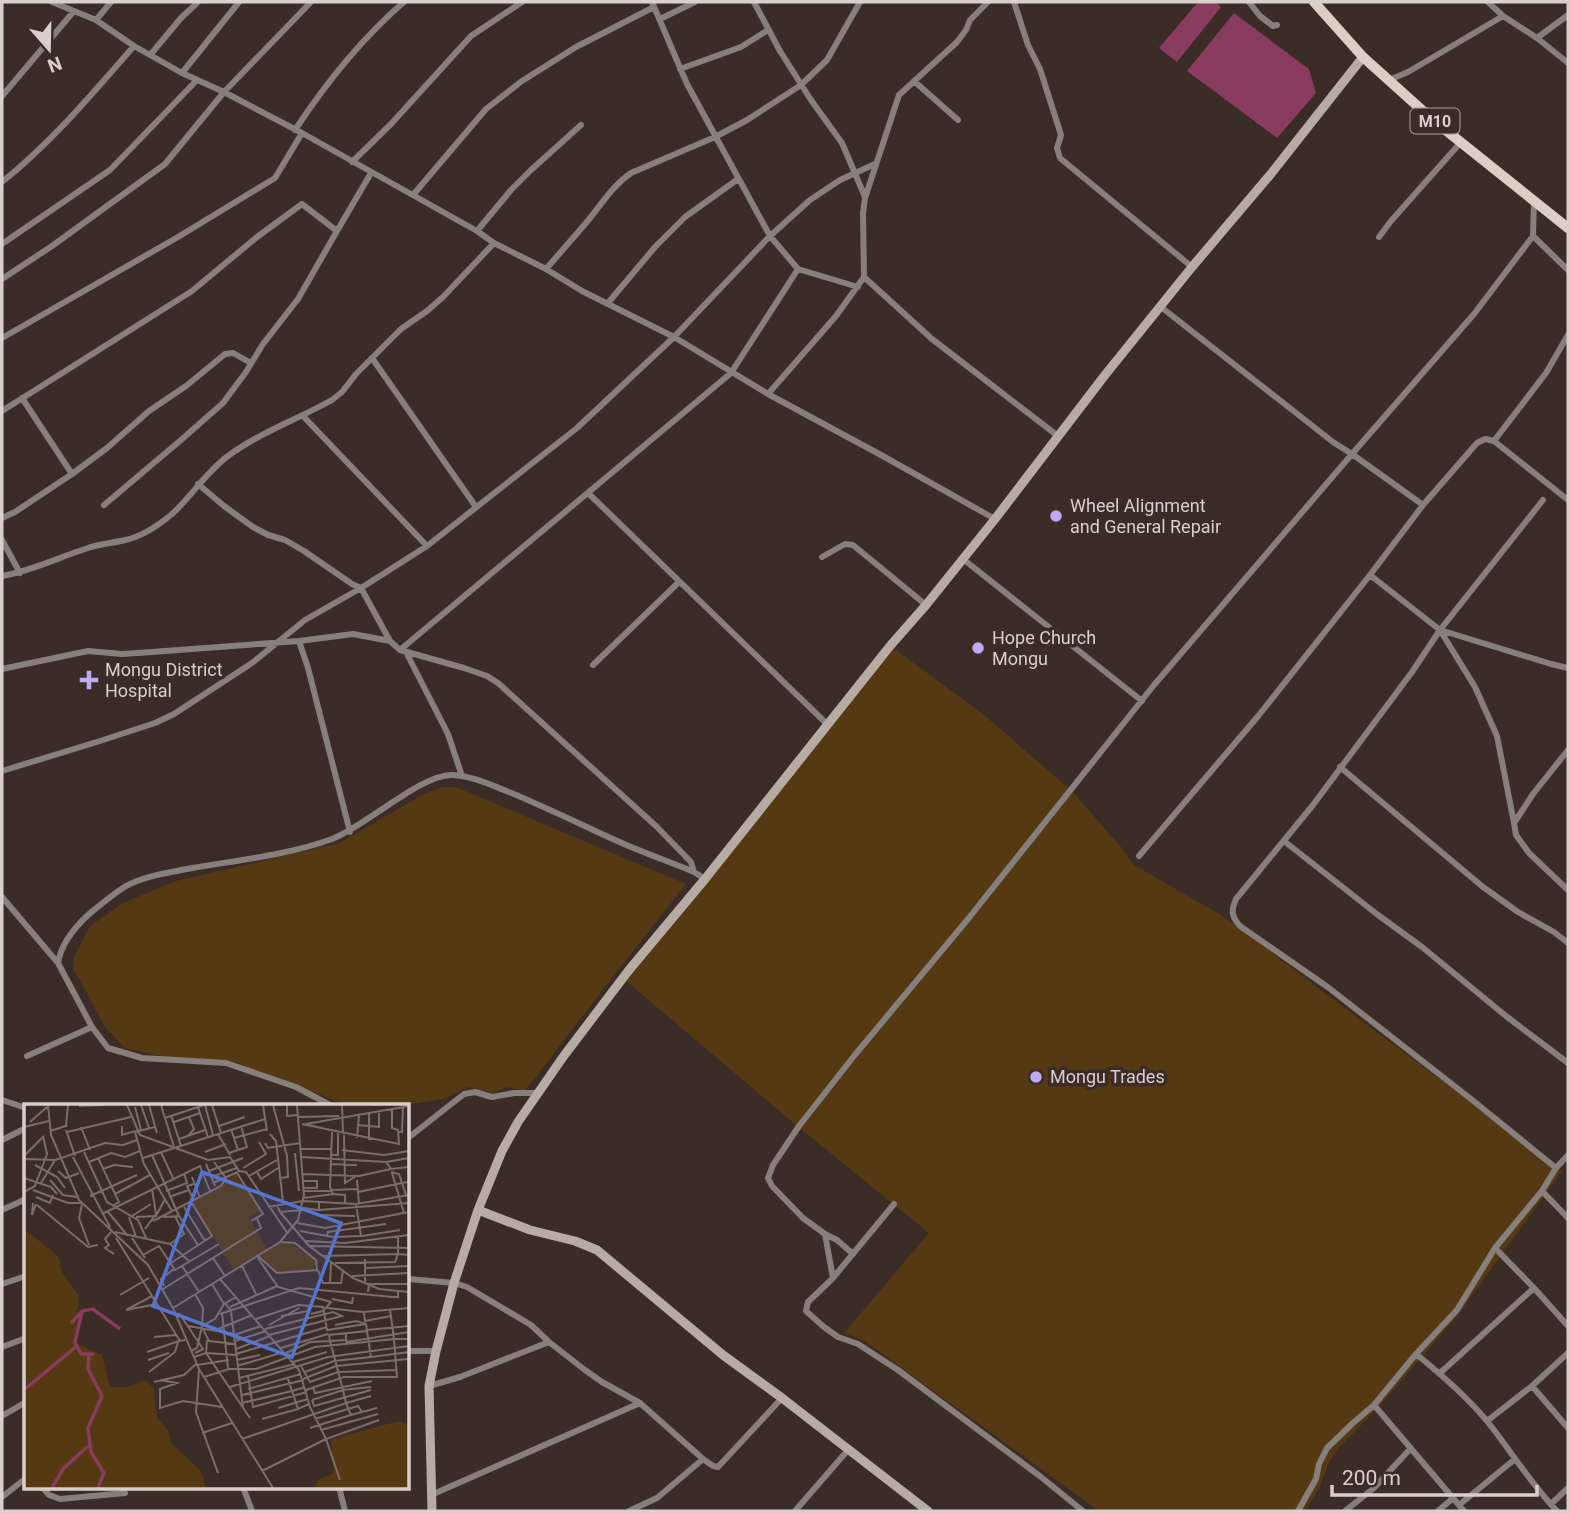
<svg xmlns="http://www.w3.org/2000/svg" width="1570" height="1513" viewBox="0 0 1570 1513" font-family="Roboto,sans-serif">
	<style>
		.green { fill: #543912 }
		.water { fill: #893c5e }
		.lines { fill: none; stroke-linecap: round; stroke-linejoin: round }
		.street { stroke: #877f7b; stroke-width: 6 }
		.secondary { stroke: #b7aca4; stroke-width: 9 }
		.primary { stroke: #ddcec5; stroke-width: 10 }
		.poi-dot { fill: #bea9f5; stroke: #3c2c28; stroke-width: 2.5 }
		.labels { text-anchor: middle; stroke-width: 7; stroke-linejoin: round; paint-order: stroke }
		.shield { fill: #3c2c28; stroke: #aa9e9b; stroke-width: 2 }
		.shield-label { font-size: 16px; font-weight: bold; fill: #d9cfcc }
		.poi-label { font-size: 18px; fill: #d9cfcc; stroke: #3c2c28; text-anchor: start }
		.inset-river { fill: none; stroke: #893c5e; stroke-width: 3.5 }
		.inset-road { fill: none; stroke: #7b6d6a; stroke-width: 2 }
		.view { fill: #5575d4; fill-opacity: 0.15; stroke: #5575d4; stroke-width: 3.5 }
		.inset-edge { fill: none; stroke: #d9cfcc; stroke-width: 3.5 }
	</style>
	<rect width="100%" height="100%" fill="#3c2c28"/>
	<path class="green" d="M892 647 984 715 1072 791 1121 847 1134 865 1221 915 1562 1171 1458 1315 1381 1404 1339 1448 1329 1462 1320 1487 1305 1511H1099L863 1340 844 1333 929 1233 797 1126 624 979Z
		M443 787H456L686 884 611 979 525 1091 506 1087 493 1093 468 1087 443 1099 406 1105H347L232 1061 169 1058 125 1048 105 1027 73 968 74 957 90 926 123 903 176 881 340 843 422 795Z"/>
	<path class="water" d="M1198 2H1216L1221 7 1177 62 1159 48Z
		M1234 13 1309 69 1316 93 1277 138 1187 71Z"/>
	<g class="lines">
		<path class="street" d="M52 2 96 20 134 46 182 73 224 92 302 133 477 231 494 243 546 269 582 291 674 337 768 394 881 455 995 519
			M652 2 687 84 770 236 798 269 858 287
			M754 2 780 51 811 100 842 143 865 197
			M1014 2 1028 45 1040 69 1061 135 1057 148 1060 158 1192 267
			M1249 2 1260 16 1273 26 1277 25
			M1488 2 1503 16 1537 38 1568 63
			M660 19 695 2
			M96 20 111 2
			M1537 38 1568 15
			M151 54 181 18 198 2
			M680 69 741 47 768 30
			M182 73 239 2
			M1389 80 1408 72 1503 16
			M914 81 958 120
			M2 96 74 11
			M295 130C326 83 361 39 404 2
			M352 162 391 124 471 36 522 2
			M2 182C51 143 93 93 134 46
			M413 195 486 109 522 81 576 47 654 7
			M477 231 511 190 531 170 581 125
			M1533 236 1568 270
			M1379 237 1391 221 1461 142
			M2 244 110 170 196 81
			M546 269C559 254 573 238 586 223 601 205 612 186 631 173L715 137 747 120 801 85 827 60 860 2
			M864 277 932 339 1058 436
			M2 279 52 246 165 164 224 92 311 2
			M608 303 655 247 685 217 738 179
			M1161 307 1333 442 1352 454 1423 505
			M2 338 178 237 275 178 302 133
			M372 358 476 507
			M768 394 836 316 864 277 863 213 865 198 899 95 957 42 966 30 970 20 988 2
			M22 398 72 474
			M2 411 192 291 257 237 302 204 337 231 371 173
			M303 416 427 546
			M1494 441 1546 373 1568 335
			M198 484 224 506 253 527 268 535 285 540 304 551 352 584 361 588 390 641
			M588 493 828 725
			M1543 500 1440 630 1412 672 1313 805 1236 899C1231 911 1231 916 1240 926L1329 988 1471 1099 1556 1168
			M104 505 181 440 223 403 246 372 263 344 298 299 337 231
			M2 518 15 512 72 474 107 448 149 411 186 386 225 354 233 353 251 363
			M2 540 20 573
			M822 557 845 544 853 545 926 605
			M963 559 1142 701
			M1370 575 1440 630 1551 664 1568 668
			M2 576C32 571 59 557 88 548 100 544 113 543 125 540 141 537 160 524 172 514 192 496 206 472 228 456 259 433 298 419 332 400L342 392 356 374 401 329 427 311 443 297 494 243
			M1440 630 1475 687 1497 736 1514 823
			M299 641 308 668 350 832
			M400 650 731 373 798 269
			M406 652 448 734 462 776
			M593 665 679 582
			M2 669 88 651 122 654 138 653 299 641 353 634 390 641 400 650 464 668 487 676 498 683 656 826 691 862 694 872
			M1568 750 1533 794 1514 823 1516 835 1529 853 1568 890
			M1340 767 1483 887 1518 912 1554 932 1568 943
			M2 771 100 741 155 723 174 714 252 663 305 620 361 588 427 546 577 428 674 337 770 236 810 200 840 180 875 164
			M1284 841 1378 915 1422 947 1506 1016 1568 1063
			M1139 856 1259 715 1370 575 1423 505 1477 443 1485 439 1494 441 1568 500
			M2 897 58 963
			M27 1056 92 1027
			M2 1100 26 1108
			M330 1105 296 1087 226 1063 142 1058 108 1048 92 1027 58 963C61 944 74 928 88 915 100 905 113 894 126 886 144 876 167 873 187 869 236 860 285 856 332 839 365 827 422 773 453 775 472 776 491 785 509 792 545 807 580 824 615 840 641 852 668 861 694 872L705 879
			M408 1138 464 1094 475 1092 492 1097 514 1093H536
			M2 1140 26 1128
			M1542 1191 1568 1218
			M894 1204 833 1278 808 1302 806 1311 824 1327 838 1337 858 1344 898 1370 1041 1477 1083 1511
			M2 1210 26 1199
			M825 1234 833 1278
			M1495 1248 1534 1288 1568 1326
			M853 1254 837 1240 825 1234 803 1218 772 1186 768 1178 773 1165 799 1126 854 1056 968 919 1154 685 1352 454 1474 314 1533 236 1534 201
			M408 1279 454 1283 467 1287 531 1325 549 1342 585 1370 602 1382 640 1403
			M2 1284 26 1276
			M2 1347 26 1338
			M408 1351H436
			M1416 1354C1442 1375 1466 1396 1487 1421 1511 1451 1531 1484 1557 1511
			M1440 1373 1534 1288
			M429 1386 460 1377 549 1342
			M1532 1386 1568 1428
			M1374 1405 1464 1511
			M2 1416 26 1402
			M1487 1421 1532 1386 1568 1353
			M42 1487 49 1495 60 1499 125 1493
			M243 1487 252 1511
			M339 1487 345 1511
			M431 1495 640 1403 703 1459
			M2 1497 26 1478
			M1551 1504 1568 1488
			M1459 1505 1515 1459
			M629 1511 657 1498 703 1459 713 1466 718 1467 782 1398
			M795 1511 848 1450
			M1298 1511 1316 1479 1319 1464 1327 1448 1353 1423 1374 1405 1416 1354 1457 1310 1495 1248 1542 1191 1556 1168 1568 1155
			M1345 1511 1374 1488 1411 1448
			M1438 1511 1453 1498"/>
		<path class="secondary" d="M478 1210 530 1230 575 1241 597 1250 723 1355 782 1398 928 1511
			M432 1511 429 1386 436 1351 454 1283 478 1210 502 1151 518 1122 563 1057 629 970 705 879 890 646 926 605 995 519 1105 375 1192 267 1270 175 1363 57"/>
		<path class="primary" d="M1314 2 1363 57 1433 120 1568 228"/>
	</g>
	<g class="poi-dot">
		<circle cx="1056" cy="516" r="7"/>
		<circle cx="978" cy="648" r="7"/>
		<path d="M85.5 669.5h7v7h7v7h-7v7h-7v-7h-7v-7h7z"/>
		<circle cx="1036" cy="1077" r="7"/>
	</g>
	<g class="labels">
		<rect class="shield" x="1410.5" y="108.5" width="49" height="25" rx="5"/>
		<g class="shield-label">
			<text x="1435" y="127">M10</text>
		</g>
		<g class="poi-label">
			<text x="1070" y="512">Wheel Alignment<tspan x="1070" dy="21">and General Repair</tspan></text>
			<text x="992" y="644">Hope Church<tspan x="992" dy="21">Mongu</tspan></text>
			<text x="105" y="676">Mongu District<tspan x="105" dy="21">Hospital</tspan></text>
			<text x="1050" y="1083">Mongu Trades</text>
		</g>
	</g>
	<g transform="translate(24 1104)">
		<rect width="385" height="385" fill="#3c2c28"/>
		<path d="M212 70 236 107 225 114 244 146 256 139 271 142 291 156 293 164 254 169 235 151 210 166 167 99ZM0 125 34 152 38 168 55 192 51 239 78 251 86 283H104L121 276 129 283 133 313 145 328 147 339 177 367 182 384H0ZM375 317 385 321V384H291L294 376 310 369 307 335Z" fill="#543912"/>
		<path class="inset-river" d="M58 207 51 238 57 250H70M47 219 58 207 69 205 96 225M65 251 64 265 78 292 64 324 67 348 80 369 74 384M0 286 54 241M28 384 39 365 64 342"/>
		<path class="inset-road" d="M24 1 27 31 55 96 124 161 149 204 175 265 249 384M103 1 116 31 184 56 206 53 215 67 222 68 264 130M117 1 125 24M125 1 133 29M137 1 150 43M181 1 189 31M188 1 197 29M239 1 243 27M249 1 263 52 264 73 255 74M263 1V12L274 11M318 1 319 30M55 2 80 1M111 3 117 26M174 3 184 33M345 9V22L355 23V7M147 11 157 42M274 13 315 12M141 14 180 1M6 18 23 3M150 18 176 9M278 20 375 40 374 26 368 24V5M282 20 385 2M333 21 345 22V36M98 22V31L111 27M195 22 221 13M0 23 25 17M57 23 66 46M131 23 111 28 120 60 148 107M207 25 214 46M42 26 51 52M26 27 42 22 44 1M43 28 107 13M308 28 306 83 309 90 321 91V99M374 28H378L379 3M194 30 206 51M246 30 252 37 259 98M320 31 321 79 332 72M164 32 170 25 165 13M210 34 243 25M333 34 335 11M155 35 181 26M241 39 244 44 276 39M277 45H307M318 46 360 51 385 47M60 48 83 98 114 116 122 134M137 48 149 74M181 48 202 40M205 49 223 43 217 22M271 49 275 87M128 51 155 112M308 51H314V29M0 52 20 32M49 53 86 123M277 53 362 58 367 65 385 63M74 54 95 98 88 102M119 54 241 15M0 55 31 56M65 58 87 49 101 53 116 47M362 58 385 54M182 60 191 82M307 60 333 61M11 61 33 73 41 84M219 64 242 50 235 38M79 65 90 61 109 63M34 67 42 74 55 69M185 67 219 54M233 68 237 75 254 64M367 68 375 70 378 79 385 78M213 69 239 110 227 117M368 69 380 109M279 70 335 72 367 65M225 72 253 56M168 73 176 94M187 73 213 64M0 74 27 83 33 90M26 76 39 91 53 93M333 76 335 100M279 77H293V84H280M17 79 31 56 81 39 99 41 113 36M189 79 214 68M9 86 44 99H57M142 87 163 79 160 69M280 87 334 85M0 88 11 82 23 50 19 32M334 88 378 79 382 91M91 90 126 71M66 92 113 71M12 93 26 99 29 91M145 93 165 86M280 94 309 90M170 97 163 82 170 80M9 99 8 111 12 100M58 100 55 114 65 141M13 101 64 143 74 141M253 101 256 108 278 106M160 103 181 137M244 103 279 97 332 100 385 91M279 104 295 106V98M295 106 385 99M84 108 104 132M256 108 285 142 329 174 355 185 385 188M78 110 176 62 186 87M294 111 331 112M108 112 127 100M105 113 112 133M112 113 132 112 141 95M139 113 155 112 174 141M129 117 197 82 202 74 190 58M273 119 301 124 385 108M121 125 132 110 128 85M276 127 309 133 337 132 332 100M87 128 81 135 85 141 81 144 90 150M91 128 146 140 160 130 151 112M303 132 304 128 362 120M338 132 376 126M92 134 156 237 161 236M108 134 121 154M282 137 321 139 385 131M146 140 165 157M286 142 385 144M119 151 135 142 151 166 195 140M234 152 253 169 293 166 292 156 271 139 256 138M299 152 374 150V133M189 154 201 172M234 154 254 183 307 198 299 207 287 210M341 155V179M147 159 188 132 168 99M311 159 371 158 374 150 385 151M158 162 175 188M218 162 232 190M342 164 385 162M294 166 299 179H317L319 167M328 172 385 169M196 175 275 266 286 303 302 335 238 367M306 179 307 158M188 180 200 200M140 182 137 175 150 165M139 185 237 124 233 114M344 188 345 180H385M96 191 125 174M128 192 102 206 133 200M308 195 328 199 329 193M201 199 207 207 219 304M206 203 253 182M149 204 256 138 274 116 280 91 273 1M303 204 339 208 385 204M198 208 204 265M340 208 341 217 367 212M155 209 179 245 171 249M196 210 275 184 369 193H374V187M257 212 285 207 284 201M232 215 274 201 299 203 303 226 342 220 343 227 305 231 306 237 286 238 262 249M245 221 275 204M311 221 332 217 342 220M164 222 210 230M178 222 191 215 200 200 212 193M179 225 185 237 211 240M241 225 309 208 318 212 245 231M343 226 385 222M189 227 228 211M322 229V236L306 237 319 286 347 283M210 231 237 222M130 233 152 231M183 236 182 249 212 251M211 237 242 227M322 238 385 228M257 244 304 230M212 245 246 232M167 247 173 244 178 222 179 204 171 190M123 248 155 237M212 250 303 223M170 253 182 249 226 314M347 253 385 248M124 256 145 249M213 256 236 251M269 258 303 248M173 261 205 256M213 262 260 248M277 262 286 278 314 268 373 266M175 266 172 308 194 369M125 268 151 248 154 238M281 268 310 257 347 253 343 227M224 272 229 303 283 288M180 273 205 265H232L291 243 370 235 366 205M215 274 271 260M279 275 312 262 385 255M136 276 153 279 136 285V304L159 297 198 303M130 278 160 271 172 260M206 283 304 253 385 242M281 283 268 287 274 305 285 300M289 283 291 289 348 277M224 285 277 270M282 286 320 273H373L370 235H385M218 291 280 276M288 296 319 286 322 299 347 292M288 296 290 302 347 286M218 299 268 287 264 275M254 304 284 295M327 311 353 304M238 315 274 305M291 315 334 302 338 308M297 326 354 310M178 329 208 319M218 335 322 299 327 311 286 324M316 376 302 335 355 316"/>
		<path class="view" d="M178 68 317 119 268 253 129 202Z"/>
		<rect width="385" height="385" class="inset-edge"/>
	</g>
	<rect width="1570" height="1513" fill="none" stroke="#d9cfcc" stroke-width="7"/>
	<g transform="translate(49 49) rotate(160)" stroke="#3c2c28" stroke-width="5" paint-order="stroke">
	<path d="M0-5L12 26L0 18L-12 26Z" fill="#d9cfcc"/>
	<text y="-10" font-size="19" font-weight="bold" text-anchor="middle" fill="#d9cfcc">N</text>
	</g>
	<path d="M1332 1485v10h205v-10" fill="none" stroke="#d9cfcc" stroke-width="3.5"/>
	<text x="1342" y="1485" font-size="21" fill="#d9cfcc" stroke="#3c2c28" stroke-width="5" paint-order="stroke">200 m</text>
</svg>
